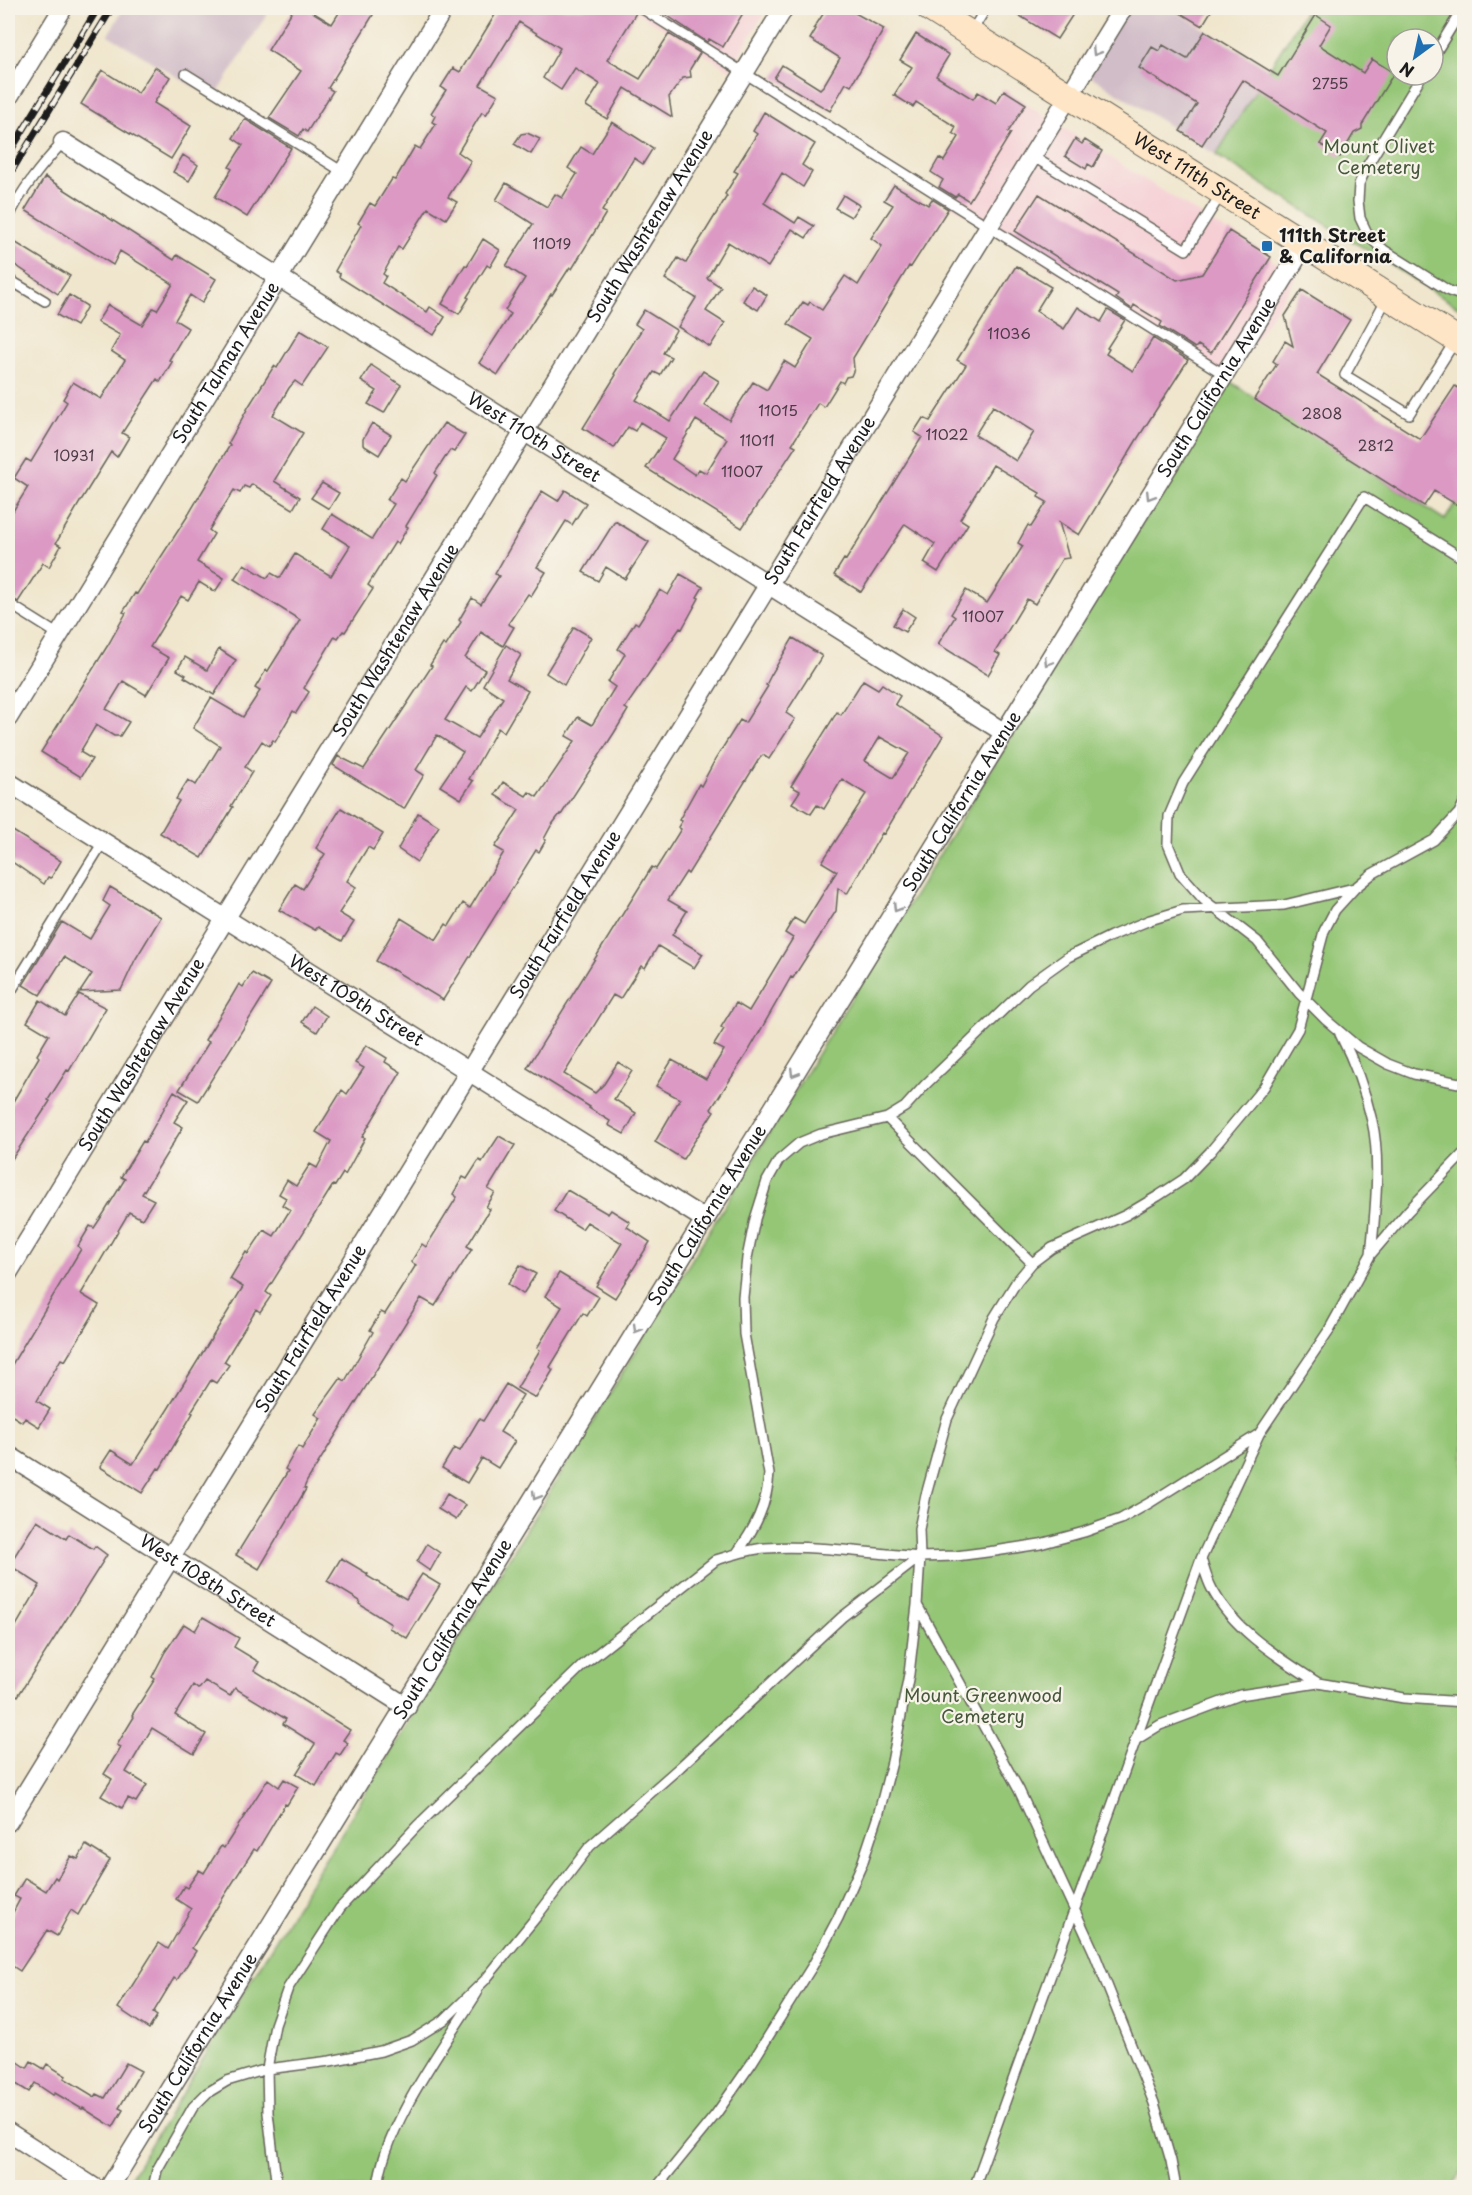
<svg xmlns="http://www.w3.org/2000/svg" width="1472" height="2195" viewBox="0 0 1472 2195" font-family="'Playpen Sans',sans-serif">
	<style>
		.built { fill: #f6cfd5 }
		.industrial { fill: #d1bdc8 }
		.green { fill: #94c676; stroke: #587149; stroke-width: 1.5; fill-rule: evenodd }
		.building { fill: #db99c4; fill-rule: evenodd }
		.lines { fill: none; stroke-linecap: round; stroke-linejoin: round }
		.service-casing { stroke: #66635a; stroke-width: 12 }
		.minor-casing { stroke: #66635a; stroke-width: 21 }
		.secondary-casing { stroke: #66635a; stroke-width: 28 }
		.service { stroke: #fff; stroke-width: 9 }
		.minor { stroke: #fff; stroke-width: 18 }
		.secondary { stroke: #fde5c5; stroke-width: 26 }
		.rail-casing { stroke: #1c1c1c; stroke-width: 7 }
		.rail { stroke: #f7f3e8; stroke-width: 4.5; stroke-dasharray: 14; stroke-linecap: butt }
		.oneway { stroke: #999 }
		.poi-dot { fill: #1f6fb2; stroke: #f7f3e8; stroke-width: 2 }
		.labels { text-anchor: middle; stroke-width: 4.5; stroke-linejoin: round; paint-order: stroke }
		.number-label { font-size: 15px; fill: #4c3b46 }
		.park-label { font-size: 18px; fill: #46583c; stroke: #f7f3e8 }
		.street-label { font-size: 18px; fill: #1c1c1c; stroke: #f7f3e8 }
		.poi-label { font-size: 18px; font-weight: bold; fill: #1c1c1c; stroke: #f7f3e8; text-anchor: start }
	</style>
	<rect width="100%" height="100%" fill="#f7f3e8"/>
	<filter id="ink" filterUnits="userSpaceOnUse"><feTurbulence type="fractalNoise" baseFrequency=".0167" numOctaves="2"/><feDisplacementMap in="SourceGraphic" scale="12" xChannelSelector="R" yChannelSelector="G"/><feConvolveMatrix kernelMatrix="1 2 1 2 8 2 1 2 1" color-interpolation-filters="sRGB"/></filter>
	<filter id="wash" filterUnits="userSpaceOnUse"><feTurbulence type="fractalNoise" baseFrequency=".008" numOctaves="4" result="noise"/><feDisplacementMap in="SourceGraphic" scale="24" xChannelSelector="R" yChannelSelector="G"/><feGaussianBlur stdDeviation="1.35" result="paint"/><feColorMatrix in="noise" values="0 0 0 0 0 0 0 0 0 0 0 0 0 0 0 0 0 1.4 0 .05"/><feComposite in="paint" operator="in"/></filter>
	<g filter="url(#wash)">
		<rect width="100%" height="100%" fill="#f0e6cd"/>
		<path class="built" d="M630 8H767L730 70Z
			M1002 89 1297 276 1229 381 935 195Z"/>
		<path class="industrial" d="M124 8H271L214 99 108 35Z
			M1113 8H1170L1269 69 1216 155 1076 67Z"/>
		<path class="green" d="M1307 8H1464V311L1216 155ZM1397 39H1433V75H1397Z
			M1229 381 1445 520 1464 489V2166L1452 2187 124 2188Z"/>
		<g id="blocks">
			<path class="building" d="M294 8H306L332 24 342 8H361L373 15 328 88 333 91 307 132 303 129 299 136 269 118 301 71 268 50Z
				M494 8H634L636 13 607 60 640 79 669 34 700 53 690 69 691 77 683 78 669 97 672 117 625 88 607 119 586 106 600 84 575 68 561 90 543 78 560 48 519 22 480 85 498 95 486 115 482 112 458 152 471 161 448 197 457 202 446 219 428 208 402 249 398 247 383 274 386 276 382 283 427 312 430 307 445 317 434 335 412 323 339 277 340 274 335 271 361 225 358 223 370 203 375 206 392 179 395 180 415 146 420 149 436 124 432 122 435 116 431 113 446 90 441 87 453 68 460 72 498 10Z
				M656 8H746L723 47 709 39 707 42Z
				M827 8H846L884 29 851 86 846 83 830 111 774 78 782 65 820 89 824 85 840 58 810 39 816 29 814 28Z
				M1007 8H1077L1057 39Z
				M1172 8H1213L1202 26Z
				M1316 15 1331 25 1319 45 1363 73 1372 59 1394 73 1362 125V129L1354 133 1340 157 1320 144 1327 133 1243 80 1202 145 1180 131 1197 104 1139 68 1152 47 1159 51 1163 45 1187 59 1205 31 1278 76Z
				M916 34 949 55 936 76 973 99 978 92 996 103 1004 90 1026 104 1008 132 1011 133 969 201 958 194 955 197 939 187 943 180 931 172 939 158 944 161 959 137 953 133 956 127 916 102 913 107 894 95 912 67 900 60Z
				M155 67 170 77 154 103 191 126 171 159 81 104 102 70 138 93Z
				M764 112 815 144 802 165 812 172 803 187 782 173 764 203 795 223 799 217 814 226 806 238 792 229 768 267 728 242 707 278 721 287 706 311 725 323 710 347 678 327 696 298 665 279 678 258 686 263 727 196 725 194 738 173 734 171 757 134 753 131Z
				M245 119 291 148 247 217 215 197 232 169 229 167 243 145 233 138Z
				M612 122 653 148 643 164 634 158 602 211 606 213 572 269 570 267 552 295 551 294 498 375 479 363 511 314 505 310 525 278 506 266 533 224 496 200 506 183 547 207 555 194 562 198 577 174 568 168 581 147 592 154Z
				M527 133 540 139 531 154 514 144 521 134Z
				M1075 139 1082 144 1085 140 1102 151 1093 167 1088 164 1086 169 1065 156Z
				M183 155 198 165 189 181 173 172Z
				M45 177 174 260 177 255 216 279 202 303 190 295 175 320 188 328 169 360 172 362 160 382 157 379 122 433 129 437 117 457 111 452 80 502 56 543 61 546 49 567 43 563 18 602 8 596V519L28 487 14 478 26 459 31 462 67 402 63 399 73 382 101 399 125 360 111 351 120 335 97 322 108 305 142 325 153 308 157 310 173 284 120 251 113 265 25 210Z
				M894 185 928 205 932 199 948 209 911 267 909 266 853 358 854 369 851 376 846 377 843 383 840 381 824 407 818 403 792 444 796 446 742 528 646 468 666 438 640 422 635 431 628 427 614 448 583 428 616 375 614 374 642 329 635 324 644 310 676 330 663 353 671 357 660 375 654 372 636 400 670 421 703 371 719 381 704 405 729 420 753 382 767 390 784 361 795 368 813 339 788 324 803 302 808 305 810 302 822 310 845 276 858 285 882 246 871 238 893 205 884 200ZM696 420 727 439 706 473 699 469 695 475 672 459Z
				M1039 194 1177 280 1202 274 1229 231 1271 257 1211 353 1198 345 1195 348 1160 326 1162 322 1134 305 1132 309 1116 298 1118 295 1015 231Z
				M843 195 859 205 851 217 835 208Z
				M8 238 70 276 58 294 8 260Z
				M483 239 500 250 490 267 487 265 467 297 469 298 459 314 442 304 465 265 467 266Z
				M1016 266 1051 287 1036 311 1064 329 1078 307 1101 322 1108 310 1125 320 1107 348 1109 349 1106 354 1133 371 1153 338 1188 360 1136 441 1079 535 1059 522 1069 558 1062 559 1035 604 1027 599 995 652 1000 655 988 675 938 644 955 617 951 614 966 590 987 603 1023 546 1018 543 1028 525 1031 527 1047 502 1038 497 1040 493 993 465 960 519 968 524 938 572 924 563 935 544 905 524 861 592 834 575 844 559 846 560 922 437 914 432 923 418 930 421 966 365 957 360ZM993 406 1034 432 1016 461 975 435Z
				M752 286 767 295 758 310 743 301Z
				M1302 290 1350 320 1317 374 1420 439 1455 386 1464 392V509L1434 491 1424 506 1254 399 1277 364 1273 361 1285 341 1293 346 1285 316Z
				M69 295 87 306 76 326 57 315Z
				M300 330 328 347 302 386 295 381 289 388 273 415 303 433 274 481 300 497 293 509 252 484 249 488 244 486 240 493 234 490 209 530 214 534 197 562 224 578 215 592 199 582 188 600 181 596 150 647 169 658 146 695 123 681 106 709 129 722 120 736H114L96 725 80 752 92 759 81 777 41 752 108 645 126 613 123 612 135 593 137 594 187 517 230 445 228 444 249 406 274 366 277 368Z
				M371 365 401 385 384 413 368 404 377 391 361 381Z
				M372 423 391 435 379 455 363 445V439Z
				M444 423 465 435 454 452 450 450 435 473 437 475 406 526 408 527 398 544 395 542 368 585 373 589 345 632 343 631 338 638 335 636 304 688 309 692 296 713 293 711 275 742 273 740 269 746 262 741 245 767 252 772 231 806 233 807 202 858 160 833 179 801 176 799 188 780 196 785 220 746 193 728 211 698 243 717 260 691 255 688 266 670 268 671 300 620 234 579 244 564 267 578 271 573 280 578 295 554 331 576 350 546 323 529 332 514 372 539 394 504 387 500 401 478 405 481Z
				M322 483 339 493 329 509 311 498Z
				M565 490 586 503 572 525 566 521 537 567 546 572 531 596 528 594 508 624 514 627 503 646 481 632 465 658 485 670 472 691 466 687 445 720 477 738 503 698 483 685 506 645 521 655 507 679 528 691 504 732 498 728 469 779 473 781 461 799 440 786 463 752 437 735 416 770 424 775 404 809 333 765 338 756 364 769 432 666 430 665 443 644 446 646 461 622 459 620 472 598 481 604 499 576 495 574 542 491 558 501Z
				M615 521 649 542 625 579 606 567 598 581 583 572Z
				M680 574 703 587 697 597 699 598 682 629 680 628 625 708 628 710 614 733 561 815 560 814 551 826 544 839 546 840 539 852 536 850 443 1000 392 969V970L376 961 401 918 436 940 446 924 449 926 463 903 470 908 504 852 495 847 519 810 495 795 503 782 526 796 529 792 537 797 575 741 566 736 578 717 592 725 615 687 608 682 625 654 618 649 635 622 638 624 660 590 668 595Z
				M903 609 915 617 905 632 893 625Z
				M574 627 591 637 564 685 546 673Z
				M793 638 822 656 787 711 786 713 795 719 769 759 763 755 759 759 688 874 686 872 668 900 687 911 672 935 703 954 694 968 658 946 645 968 641 966 620 999 613 995 564 1074 595 1093 604 1084 618 1062 632 1071 614 1099 636 1113 624 1134 608 1125 610 1121 589 1108 590 1107 527 1068 650 870 652 867 656 869 681 829 678 827 682 821 679 820 699 784 701 786 715 760 740 720 745 723 768 686 766 685 771 675Z
				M219 649 236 660 214 695 184 677 186 675 177 670 185 657 207 670Z
				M863 680 878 689 882 684 900 696 895 704 943 736 884 834 882 833 847 894 838 888 836 911 793 978 791 977 748 1052 711 1109 714 1111 683 1159 655 1142 680 1099 656 1086 672 1060 706 1079 724 1050 714 1045 724 1029 721 1027 736 1003 749 1011 793 938 785 933 794 918 804 924 837 871 822 862 866 794 842 779 824 809 817 805 811 814 792 803 800 791 791 786 837 712 841 715ZM880 737 909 753 893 778 865 761Z
				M341 808 383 834 373 850 368 847 347 881 356 887 339 913 354 922 342 941 318 927 315 930 279 910 295 884 303 889 325 854 316 848Z
				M418 813 439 826 417 862 398 849Z
				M8 828 61 861 51 878 48 877 44 884 8 859Z
				M110 887 161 917 135 960 121 990 80 992 92 974 64 957 40 995 23 985 62 922 90 939 110 906 103 901Z
				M252 973 271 984 198 1101 179 1090 209 1042 205 1040 232 996 239 984 243 987Z
				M79 994 106 1008 69 1071 67 1070 48 1100 50 1101 8 1165V1110L39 1057 37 1055 49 1035 27 1022 40 1000 65 1016Z
				M312 1006 327 1016 317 1032 302 1022Z
				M366 1045 387 1058 385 1062 401 1072 362 1137 365 1138 345 1175 343 1173 335 1186 333 1185 266 1292 271 1296 260 1312 256 1309 224 1362 229 1365 216 1383 211 1380 191 1412 193 1413 160 1469 158 1468 142 1493 100 1467 111 1450 133 1464 168 1409 243 1287 230 1279 246 1252 248 1254 264 1230 274 1236 290 1210 282 1205 286 1198 279 1194 287 1180 296 1186 310 1164 317 1168 331 1141 316 1132 342 1090 347 1094 364 1068 355 1063Z
				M174 1091 188 1100 174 1122 183 1127 142 1194 154 1200 142 1219 129 1212 81 1294 99 1305 65 1361 61 1359 37 1401 50 1409 39 1427 25 1418 22 1422 8 1413V1371L81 1249 78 1246 90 1226 94 1228 104 1213 125 1179 121 1177 143 1141 145 1142Z
				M499 1136 515 1145 488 1189 495 1193 486 1207 490 1209 467 1246 472 1249 435 1306 421 1298 307 1481 304 1488 306 1489 259 1569 236 1555 288 1471 285 1469 298 1446 302 1449 321 1418 315 1414 341 1378 345 1381 373 1332 370 1330 381 1312 385 1314 416 1265 411 1262 422 1244 426 1247 457 1197 453 1194 463 1177 467 1179 479 1160 482 1162Z
				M567 1190 608 1214 611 1210 630 1222 627 1227 650 1242 615 1298 596 1286 622 1243 587 1222 582 1229 554 1211Z
				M520 1265 536 1274 523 1294 508 1284Z
				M559 1273 599 1297 587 1316 583 1313 550 1367 553 1370 536 1398 517 1388 540 1350 537 1348 562 1307 545 1296Z
				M506 1384 523 1395 500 1432 515 1441 498 1468 482 1458 467 1483 442 1468 454 1448 460 1451 479 1419 483 1421Z
				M447 1494 465 1505 456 1520 438 1509Z
				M37 1520 66 1539 69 1534 93 1549 95 1546 107 1555 18 1696 8 1690V1620L16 1626 40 1585 9 1565Z
				M427 1544 440 1553 430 1571 417 1562Z
				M341 1558 368 1574 367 1576 406 1599 422 1574 440 1585 407 1638 389 1628 391 1624 359 1604 360 1601 327 1581Z
				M203 1617 239 1638 234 1647 259 1662 254 1670 350 1730 343 1740 348 1743 340 1755 336 1753 316 1786 296 1774 315 1744 283 1724 286 1719 235 1688 230 1696 205 1681 200 1688 198 1689 193 1685 175 1715 206 1734 194 1754 152 1728 126 1772 147 1785 136 1802 128 1798 122 1808 101 1796 112 1779 104 1774 121 1747 117 1745 134 1717 132 1715 155 1679 152 1677 165 1652 184 1624 195 1631Z
				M268 1779 279 1787 284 1779 298 1787 287 1805 285 1804 257 1851 254 1849 209 1920 192 1948 196 1951 177 1980 174 1978 153 2013 157 2016 149 2029 118 2008 159 1943 168 1949 191 1909 176 1899 184 1886 187 1888 199 1870 204 1873 221 1846 224 1848Z
				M86 1845 110 1860 78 1915 71 1910 57 1936 47 1930 20 1971 8 1963V1922L20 1899 14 1896 25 1878 46 1891 55 1877 57 1879 71 1856 78 1859Z
				M8 2055 27 2068 31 2061 44 2069 47 2064 66 2076 64 2078 95 2097 97 2094 105 2098 126 2063 141 2071 119 2108 123 2110 113 2127 83 2108 82 2109 55 2093 53 2095 35 2083 29 2092 8 2079Z"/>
		</g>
	</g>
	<g filter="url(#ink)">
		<use href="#blocks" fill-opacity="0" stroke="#66635a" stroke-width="1.5"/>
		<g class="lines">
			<defs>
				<path id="service" d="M641 8 1225 375
					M972 31 986 8
					M1433 57 1463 8
					M186 74 343 172
					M1422 75 1367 166 1359 184 1358 201 1360 218 1369 237 1384 250 1449 291 1464 296
					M1032 156 1186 250 1221 194
					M8 219C21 190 42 165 63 142
					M8 279 45 301
					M1387 298 1345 375 1409 414 1455 341
					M1464 559 1364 497 1183 783 1169 816 1168 844 1180 873 1204 900 1257 941 1299 993 1326 1020 1358 1047 1388 1064 1414 1074 1464 1084
					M8 603 59 635
					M8 996 103 842
					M1340 1034C1354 1061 1365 1091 1372 1121 1381 1159 1375 1215 1371 1254
					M887 1118 1032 1263
					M737 1553C755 1528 767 1505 769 1474L744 1334 743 1297 747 1258 755 1219 767 1181 779 1160 799 1143 821 1134 887 1118 905 1107 925 1085 1029 985 1068 957 1111 936 1150 920 1183 910 1284 905 1354 888
					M1201 1559C1204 1568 1207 1580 1212 1589 1234 1631 1280 1658 1318 1683
					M917 1605 1019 1790 1093 1950 1154 2103 1171 2161 1176 2188
					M1134 1741 1160 1725 1240 1695 1318 1683 1404 1698 1464 1702
					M153 2188 157 2170 193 2107 207 2093 227 2081 267 2069 330 2061 381 2051 412 2040 444 2020 485 1980 537 1916 590 1846 680 1767 842 1617 920 1557 956 1556 995 1551 1040 1544 1084 1532 1121 1519 1151 1502 1259 1434
					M277 2188 268 2113 267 2069 275 2025 288 1988 340 1908 417 1826 583 1665 716 1560C732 1555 749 1549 766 1548 817 1545 869 1553 920 1557
					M378 2188C382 2129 445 2044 477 1993
					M656 2188 716 2114 751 2064 813 1965 838 1918 862 1864 878 1816 892 1762 909 1674 917 1605 920 1557 919 1529 926 1495 947 1419 994 1318 1017 1281 1032 1263 1052 1248 1126 1215 1158 1196 1184 1179 1210 1152 1264 1087 1298 1029 1324 931 1335 910 1355 888 1372 874 1434 840 1459 813 1464 803
					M974 2188 1201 1559 1259 1434 1329 1330 1371 1254 1408 1211 1464 1153"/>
				<g id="minor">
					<path d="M8 98 63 8"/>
					<path id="s1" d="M63 142 1005 733"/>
					<path id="s2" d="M8 718 444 8"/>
					<path id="s3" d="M8 782 704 1219"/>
					<path id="s4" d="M8 1273 784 8"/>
					<path id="s5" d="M8 1455 407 1707"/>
					<path id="s6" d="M8 1822 1123 8"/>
					<path d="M8 2132 95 2188"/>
					<path id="s7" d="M109 2188 1305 244"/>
				</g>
				<g id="secondary">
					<path id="s8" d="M929 8 1464 344"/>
				</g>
			</defs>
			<use href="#service" class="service-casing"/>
			<use href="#minor" class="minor-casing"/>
			<use href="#secondary" class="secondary-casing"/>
			<use href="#service" class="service"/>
			<use href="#minor" class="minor"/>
			<use href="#secondary" class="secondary"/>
			<defs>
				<path id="rail" d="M8 155 98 8
					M8 177 112 8"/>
			</defs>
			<use href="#rail" class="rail-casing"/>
			<use href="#rail" class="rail"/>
		</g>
		<defs><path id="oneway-chevron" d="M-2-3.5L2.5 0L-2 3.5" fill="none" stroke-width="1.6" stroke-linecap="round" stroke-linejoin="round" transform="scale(1.5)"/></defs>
		<g class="oneway">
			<use href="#oneway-chevron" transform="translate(1096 52) rotate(122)"/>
			<use href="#oneway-chevron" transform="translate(1150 496) rotate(122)"/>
			<use href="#oneway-chevron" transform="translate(1048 662) rotate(122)"/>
			<use href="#oneway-chevron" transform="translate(897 908) rotate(122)"/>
			<use href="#oneway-chevron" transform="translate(794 1073) rotate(122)"/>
			<use href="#oneway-chevron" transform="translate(637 1329) rotate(121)"/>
			<use href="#oneway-chevron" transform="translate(536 1496) rotate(121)"/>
		</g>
	</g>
	<rect class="poi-dot" x="1261" y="240" width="12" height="12" rx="3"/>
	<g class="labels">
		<g class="number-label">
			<text x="1330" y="89">2755</text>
			<text x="552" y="249">11019</text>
			<text x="1009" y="339">11036</text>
			<text x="778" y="416">11015</text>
			<text x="1322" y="419">2808</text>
			<text x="947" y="440">11022</text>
			<text x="757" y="446">11011</text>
			<text x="1376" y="451">2812</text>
			<text x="74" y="461">10931</text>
			<text x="742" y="477">11007</text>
			<text x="983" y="622">11007</text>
		</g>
		<g class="park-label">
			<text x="1379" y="153">Mount Olivet<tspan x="1379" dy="21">Cemetery</tspan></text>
			<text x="983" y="1702">Mount Greenwood<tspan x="983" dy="21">Cemetery</tspan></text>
		</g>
		<g class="street-label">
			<text dy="6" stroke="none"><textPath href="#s8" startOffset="316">West 111th Street</textPath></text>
			<text dy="6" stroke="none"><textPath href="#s4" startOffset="1228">South Washtenaw Avenue</textPath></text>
			<text dy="6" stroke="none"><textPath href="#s2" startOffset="417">South Talman Avenue</textPath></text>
			<text dy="6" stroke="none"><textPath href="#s7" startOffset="2114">South California Avenue</textPath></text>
			<text dy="6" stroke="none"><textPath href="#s1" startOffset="556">West 110th Street</textPath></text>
			<text dy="6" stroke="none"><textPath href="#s6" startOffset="1551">South Fairfield Avenue</textPath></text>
			<text dy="6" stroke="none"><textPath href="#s4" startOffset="742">South Washtenaw Avenue</textPath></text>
			<text dy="6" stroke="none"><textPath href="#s7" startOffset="1628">South California Avenue</textPath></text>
			<text dy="6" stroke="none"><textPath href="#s6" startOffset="1065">South Fairfield Avenue</textPath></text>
			<text dy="6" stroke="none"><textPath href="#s3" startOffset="411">West 109th Street</textPath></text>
			<text dy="6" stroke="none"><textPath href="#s4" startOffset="256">South Washtenaw Avenue</textPath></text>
			<text dy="6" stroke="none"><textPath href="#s7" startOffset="1142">South California Avenue</textPath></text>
			<text dy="6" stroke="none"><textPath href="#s6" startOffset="579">South Fairfield Avenue</textPath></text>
			<text dy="6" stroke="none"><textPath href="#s5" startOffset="236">West 108th Street</textPath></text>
			<text dy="6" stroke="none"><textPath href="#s7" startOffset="656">South California Avenue</textPath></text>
			<text dy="6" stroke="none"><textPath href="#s7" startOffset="170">South California Avenue</textPath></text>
		</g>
		<g class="poi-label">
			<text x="1279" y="242">111th Street<tspan x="1279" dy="21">&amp; California</tspan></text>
		</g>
	</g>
	<rect width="1472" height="2195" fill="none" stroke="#f7f3e8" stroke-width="30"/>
	<g transform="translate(1415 57) rotate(213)"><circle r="28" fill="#f7f3e8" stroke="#9f9d96" stroke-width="1.5"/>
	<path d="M0-4.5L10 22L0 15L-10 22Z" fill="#1f6fb2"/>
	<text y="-9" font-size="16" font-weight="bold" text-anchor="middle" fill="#1c1c1c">N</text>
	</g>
</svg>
